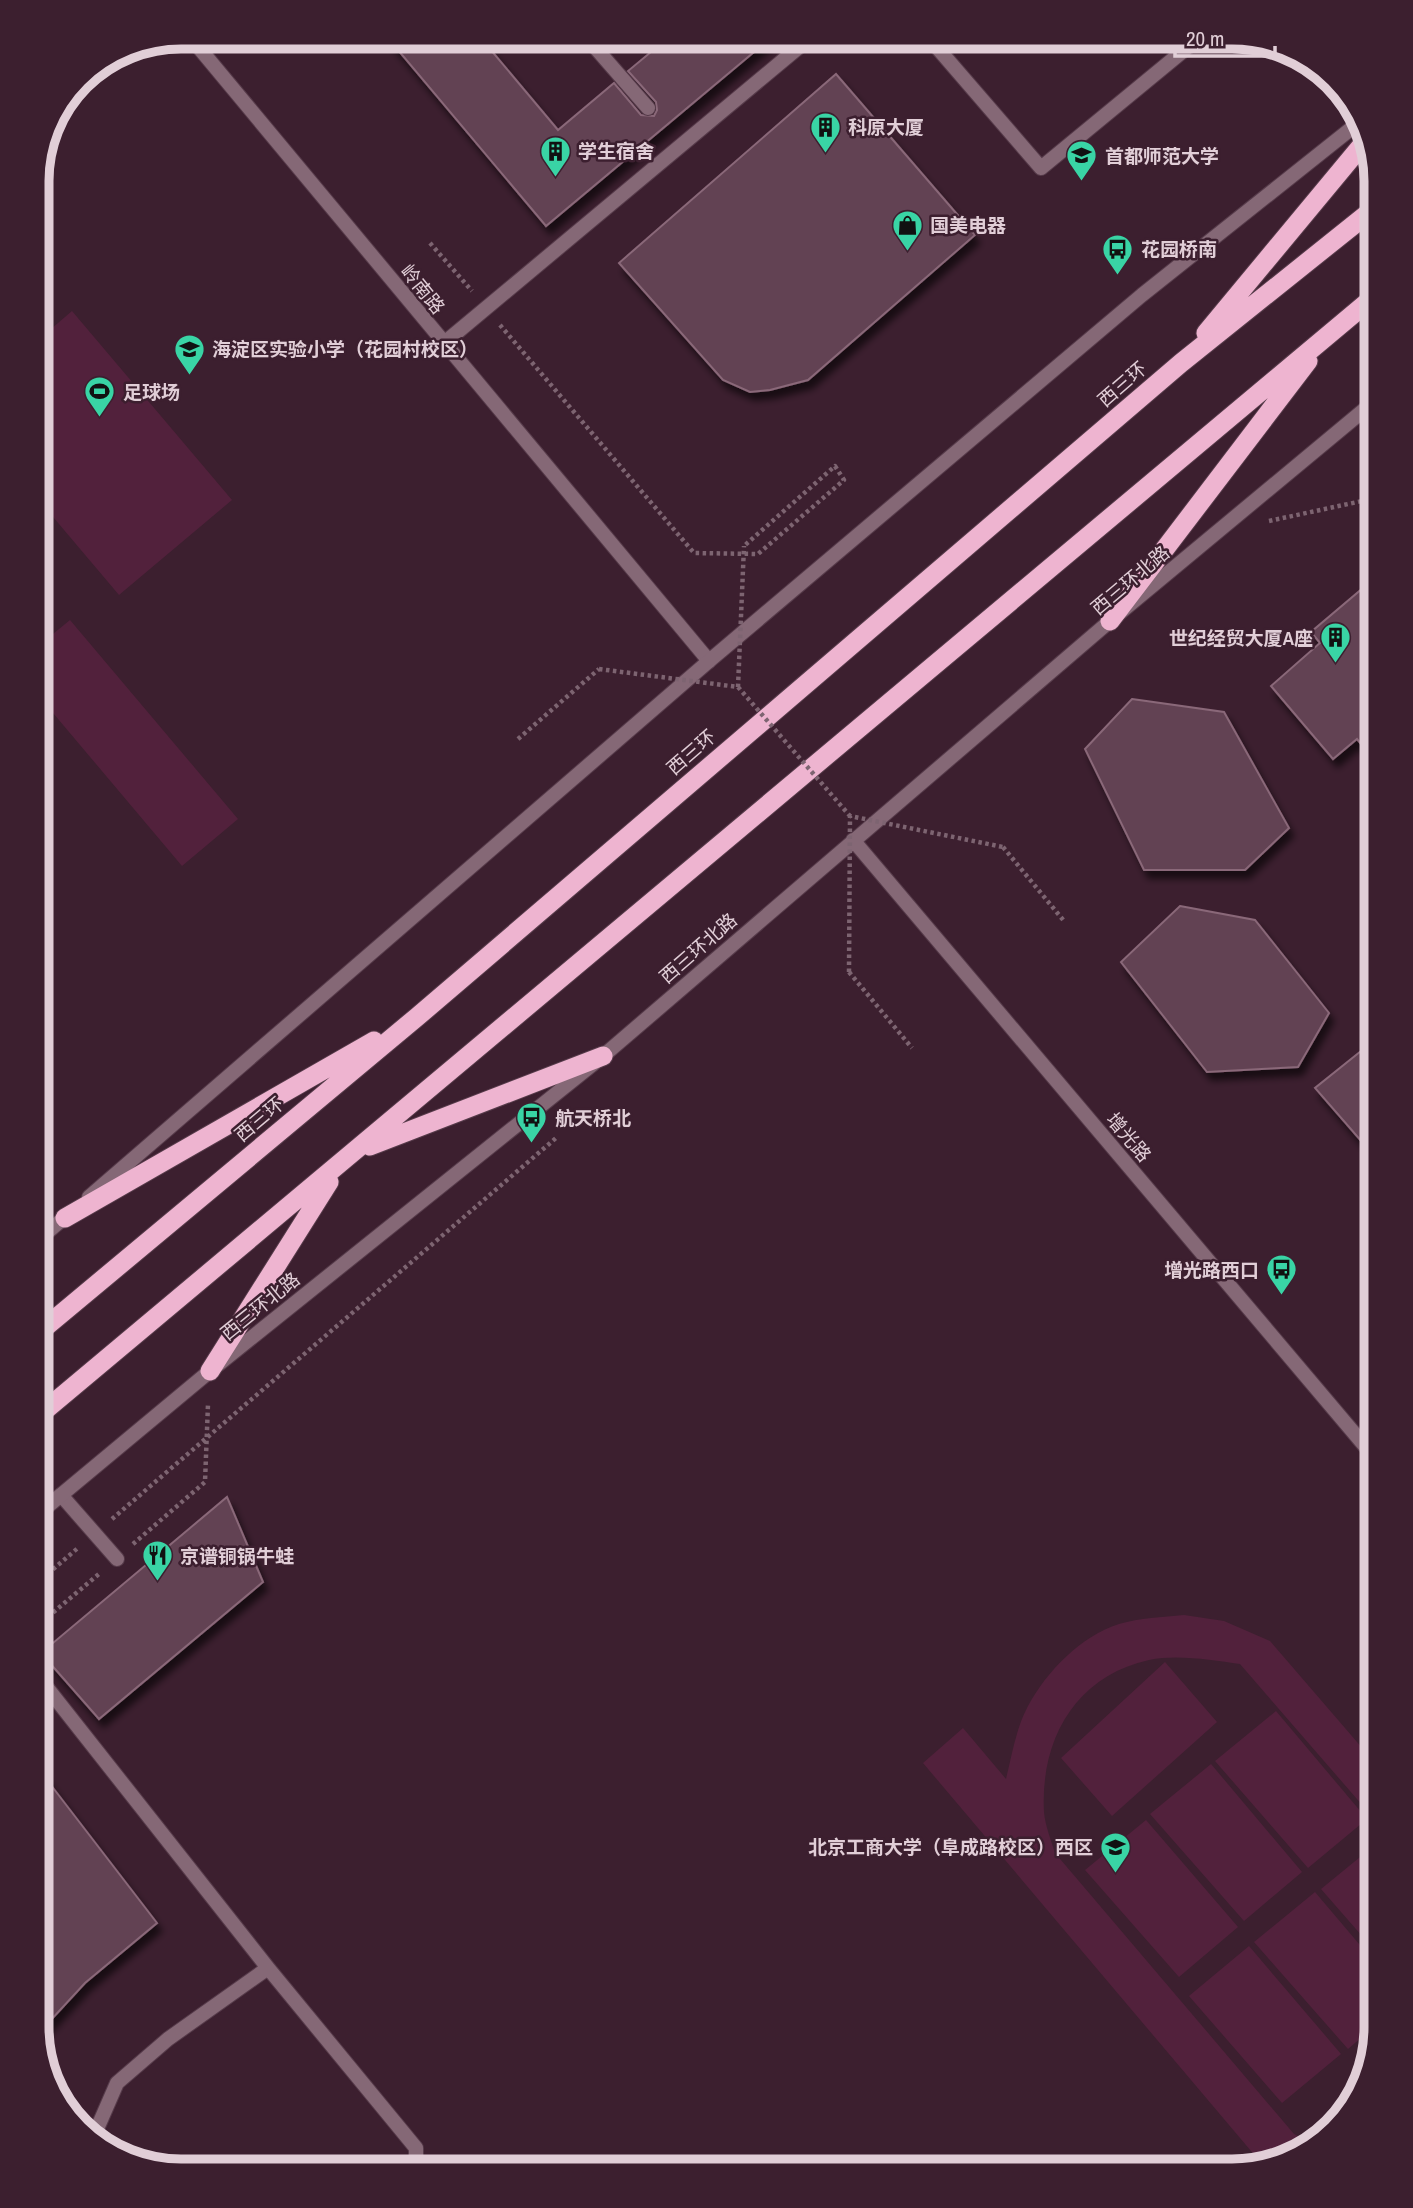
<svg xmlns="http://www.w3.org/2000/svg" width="1413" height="2208" viewBox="0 0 1413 2208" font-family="'Archivo Narrow','Noto Sans SC',sans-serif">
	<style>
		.green { fill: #52213c }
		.building { fill: #624353; stroke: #8a6879; stroke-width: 2; filter: url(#shadow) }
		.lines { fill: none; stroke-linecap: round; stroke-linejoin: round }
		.service-casing { stroke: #563b4a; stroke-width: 16 }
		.minor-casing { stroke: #563b4a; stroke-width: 16 }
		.tertiary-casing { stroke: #563b4a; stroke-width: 16 }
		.trunk-casing { stroke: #563b4a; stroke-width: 21 }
		.path { stroke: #7d6471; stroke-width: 4.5; stroke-dasharray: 3.5 3.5; stroke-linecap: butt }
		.service { stroke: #856876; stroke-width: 14 }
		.minor { stroke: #856876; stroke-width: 14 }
		.tertiary { stroke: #856876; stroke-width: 14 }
		.trunk { stroke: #eeb4d0; stroke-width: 19 }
		.path-bridge { stroke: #7d6471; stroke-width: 4.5; stroke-dasharray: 3.5 3.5; stroke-linecap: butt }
		.labels { text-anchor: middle; stroke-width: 5; stroke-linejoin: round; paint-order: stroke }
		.poi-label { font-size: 19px; font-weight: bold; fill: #e1ced7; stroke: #3c1f2f; text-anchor: start }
		.street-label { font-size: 19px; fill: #e1ced7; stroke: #3c1f2f }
		.rim { fill: none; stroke: #e1ced7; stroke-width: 9 }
	</style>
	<defs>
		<filter id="shadow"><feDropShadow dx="4.5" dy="8" stdDeviation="3.5" flood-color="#0009"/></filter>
	</defs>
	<rect width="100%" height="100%" fill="#3c1f2f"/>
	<path class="green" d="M72 311 232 500 119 595 37 498V341Z
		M70 620 238 819 182 866 37 694V647Z
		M1184 1615 1224 1621 1270 1641 1376 1764V1821L1240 1664C1212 1660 1177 1654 1149 1660 1076 1676 1040 1739 1044 1812 1045 1825 1051 1840 1055 1853L1294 2134 1311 2143 1296 2156 1262 2164 923 1763 963 1728 1006 1779C1012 1755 1016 1728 1028 1706 1047 1671 1081 1636 1119 1624 1140 1618 1162 1617 1184 1615Z
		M1165 1662 1217 1722 1112 1816 1061 1758Z
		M1276 1711 1367 1819 1308 1868 1215 1761Z
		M1211 1764 1302 1872 1244 1921 1150 1814Z
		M1146 1820 1238 1927 1179 1977 1085 1870Z
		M1376 1844V1952L1321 1889Z
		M1315 1892 1376 1964V2025L1348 2049 1254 1942Z
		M1249 1946 1341 2054 1282 2103 1189 1996Z
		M1363 2078 1357 2100 1351 2105 1344 2096Z"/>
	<path class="building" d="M387 37H480L558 130 614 83 641 115 654 116 657 110 656 102 628 71 669 37H772L546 226Z
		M836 74 975 235 808 380 770 390 750 392 723 380 619 263Z
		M1376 577V762L1357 739 1333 759 1271 686 1320 643 1311 632Z
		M1132 699 1224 712 1289 828 1245 870H1144L1085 749Z
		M1180 906 1255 920 1329 1013 1298 1067 1207 1072 1121 962Z
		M1376 1039V1158L1315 1088Z
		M227 1497 263 1582 99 1719 41 1653Z
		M37 1767 157 1923 85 1983 38 2034Z"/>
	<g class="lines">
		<defs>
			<path id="service" d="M928 37 1041 168 1200 37
				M443 344 811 37
				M61 1495 117 1559
				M37 1675 268 1968 416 2148V2171
				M37 1710 54 1697
				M93 2138 117 2083 168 2039 268 1968"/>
			<path id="minor" d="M190 37 709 661
				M586 37 648 108"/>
			<path id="tertiary" d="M853 840 1376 1459
				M89 1197 709 661 1142 295 1362 120
				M37 1241 71 1212
				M37 1515 210 1371 603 1056 1110 621 1376 400"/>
			<path id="trunk" d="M1206 333 1367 139
				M1110 621 1308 361
				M370 1146 603 1056
				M65 1218 374 1041
				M37 1334 417 1017 1181 363 1376 207
				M210 1371 329 1182
				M37 1417 1376 295"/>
		</defs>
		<use href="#service" class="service-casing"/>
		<use href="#minor" class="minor-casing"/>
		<use href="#tertiary" class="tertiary-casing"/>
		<use href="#trunk" class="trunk-casing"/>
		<path class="path" d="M430 243 472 291
			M500 325 694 553 758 554 844 480 835 466 744 546
			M1269 521 1376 498
			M518 739 599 669
			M1003 847 1064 921
			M849 972 912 1048
			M112 1519 556 1138
			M133 1544 205 1482 208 1404
			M37 1583 79 1547
			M37 1626 100 1573"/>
		<use href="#service" class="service"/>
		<use href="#minor" class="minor"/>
		<use href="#tertiary" class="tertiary"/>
		<use href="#trunk" class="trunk"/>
		<path class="path-bridge" d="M599 669 738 687 744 546
			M738 687 850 816
			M849 972 850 816 1003 847"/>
	</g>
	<defs>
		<symbol id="building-pin" viewBox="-11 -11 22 30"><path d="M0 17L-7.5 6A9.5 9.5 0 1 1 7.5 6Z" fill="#39d4a5" stroke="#3c1f2f"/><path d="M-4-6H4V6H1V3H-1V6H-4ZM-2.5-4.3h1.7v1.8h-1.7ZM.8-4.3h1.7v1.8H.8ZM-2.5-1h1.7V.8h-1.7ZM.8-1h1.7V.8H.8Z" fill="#111"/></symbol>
		<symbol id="university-pin" viewBox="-11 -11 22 30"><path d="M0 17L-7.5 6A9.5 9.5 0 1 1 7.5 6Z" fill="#39d4a5" stroke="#3c1f2f"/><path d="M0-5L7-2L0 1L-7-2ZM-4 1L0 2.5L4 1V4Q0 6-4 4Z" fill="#111"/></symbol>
		<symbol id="shop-pin" viewBox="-11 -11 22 30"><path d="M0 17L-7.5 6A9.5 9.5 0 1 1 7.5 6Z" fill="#39d4a5" stroke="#3c1f2f"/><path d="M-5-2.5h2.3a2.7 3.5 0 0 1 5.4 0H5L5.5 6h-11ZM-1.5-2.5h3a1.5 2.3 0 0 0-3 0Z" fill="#111"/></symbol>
		<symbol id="bus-pin" viewBox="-11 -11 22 30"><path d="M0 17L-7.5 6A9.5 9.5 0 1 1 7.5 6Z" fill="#39d4a5" stroke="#3c1f2f"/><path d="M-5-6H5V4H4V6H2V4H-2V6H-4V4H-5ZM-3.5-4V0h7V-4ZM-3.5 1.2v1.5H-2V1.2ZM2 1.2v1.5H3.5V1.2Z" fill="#111"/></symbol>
		<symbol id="school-pin" viewBox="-11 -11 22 30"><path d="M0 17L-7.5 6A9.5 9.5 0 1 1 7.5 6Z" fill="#39d4a5" stroke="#3c1f2f"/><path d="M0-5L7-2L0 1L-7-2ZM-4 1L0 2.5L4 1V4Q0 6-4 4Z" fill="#111"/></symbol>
		<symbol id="stadium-pin" viewBox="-11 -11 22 30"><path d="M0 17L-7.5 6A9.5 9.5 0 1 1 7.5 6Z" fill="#39d4a5" stroke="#3c1f2f"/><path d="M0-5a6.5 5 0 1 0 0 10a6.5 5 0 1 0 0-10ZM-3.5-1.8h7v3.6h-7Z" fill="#111"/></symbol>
		<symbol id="restaurant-pin" viewBox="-11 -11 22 30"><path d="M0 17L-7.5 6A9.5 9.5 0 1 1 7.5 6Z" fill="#39d4a5" stroke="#3c1f2f"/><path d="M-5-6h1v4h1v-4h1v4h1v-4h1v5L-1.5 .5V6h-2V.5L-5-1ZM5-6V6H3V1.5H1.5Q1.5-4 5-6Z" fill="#111"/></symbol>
	</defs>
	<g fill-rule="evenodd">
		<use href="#building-pin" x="808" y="110" width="35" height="47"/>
		<use href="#building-pin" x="538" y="134" width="35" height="47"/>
		<use href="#university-pin" x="1064" y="138" width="35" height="47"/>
		<use href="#shop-pin" x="890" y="208" width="35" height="47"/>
		<use href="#bus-pin" x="1100" y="232" width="35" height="47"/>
		<use href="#school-pin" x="172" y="332" width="35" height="47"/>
		<use href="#stadium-pin" x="82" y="374" width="35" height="47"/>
		<use href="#building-pin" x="1318" y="620" width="35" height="47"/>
		<use href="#bus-pin" x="514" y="1100" width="35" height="47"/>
		<use href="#bus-pin" x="1264" y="1252" width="35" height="47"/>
		<use href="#restaurant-pin" x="140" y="1538" width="35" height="47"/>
		<use href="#university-pin" x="1098" y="1830" width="35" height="47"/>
	</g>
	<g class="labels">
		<g class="poi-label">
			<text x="848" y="134">科原大厦</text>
			<text x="578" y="158">学生宿舍</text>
			<text x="1105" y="163">首都师范大学</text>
			<text x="930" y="232">国美电器</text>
			<text x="1141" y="256">花园桥南</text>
			<text x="212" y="356">海淀区实验小学（花园村校区）</text>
			<text x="123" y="399">足球场</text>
			<text x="1313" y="645" text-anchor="end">世纪经贸大厦A座</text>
			<text x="555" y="1125">航天桥北</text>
			<text x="1259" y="1277" text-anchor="end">增光路西口</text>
			<text x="180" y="1563">京谱铜锅牛蛙</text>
			<text x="1093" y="1854" text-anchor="end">北京工商大学（阜成路校区）西区</text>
		</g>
		<g class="street-label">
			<text transform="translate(423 289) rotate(51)" y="7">岭南路</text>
			<text transform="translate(1122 384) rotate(-41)" y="7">西三环</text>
			<text transform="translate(1130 580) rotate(-40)" y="7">西三环北路</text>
			<text transform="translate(691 752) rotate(-41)" y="7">西三环</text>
			<text transform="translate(698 948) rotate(-41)" y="7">西三环北路</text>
			<text transform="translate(259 1119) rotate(-40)" y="7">西三环</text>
			<text transform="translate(1129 1137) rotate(50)" y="7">增光路</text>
			<text transform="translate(260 1306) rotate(-39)" y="7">西三环北路</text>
		</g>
	</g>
	<path d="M0 0H1413V2208H0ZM181 49H1232A132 132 0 0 1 1364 181V2027A132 132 0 0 1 1232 2159H181A132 132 0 0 1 49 2027V181A132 132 0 0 1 181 49Z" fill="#3c1f2f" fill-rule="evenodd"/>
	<path class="rim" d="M181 49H1232A132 132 0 0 1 1364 181V2027A132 132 0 0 1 1232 2159H181A132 132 0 0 1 49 2027V181A132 132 0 0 1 181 49Z"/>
	<path d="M1175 46v10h100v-10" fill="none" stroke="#e1ced7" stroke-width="3.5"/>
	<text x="1186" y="46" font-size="21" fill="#e1ced7" stroke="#3c1f2f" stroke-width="5" paint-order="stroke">20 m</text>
</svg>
